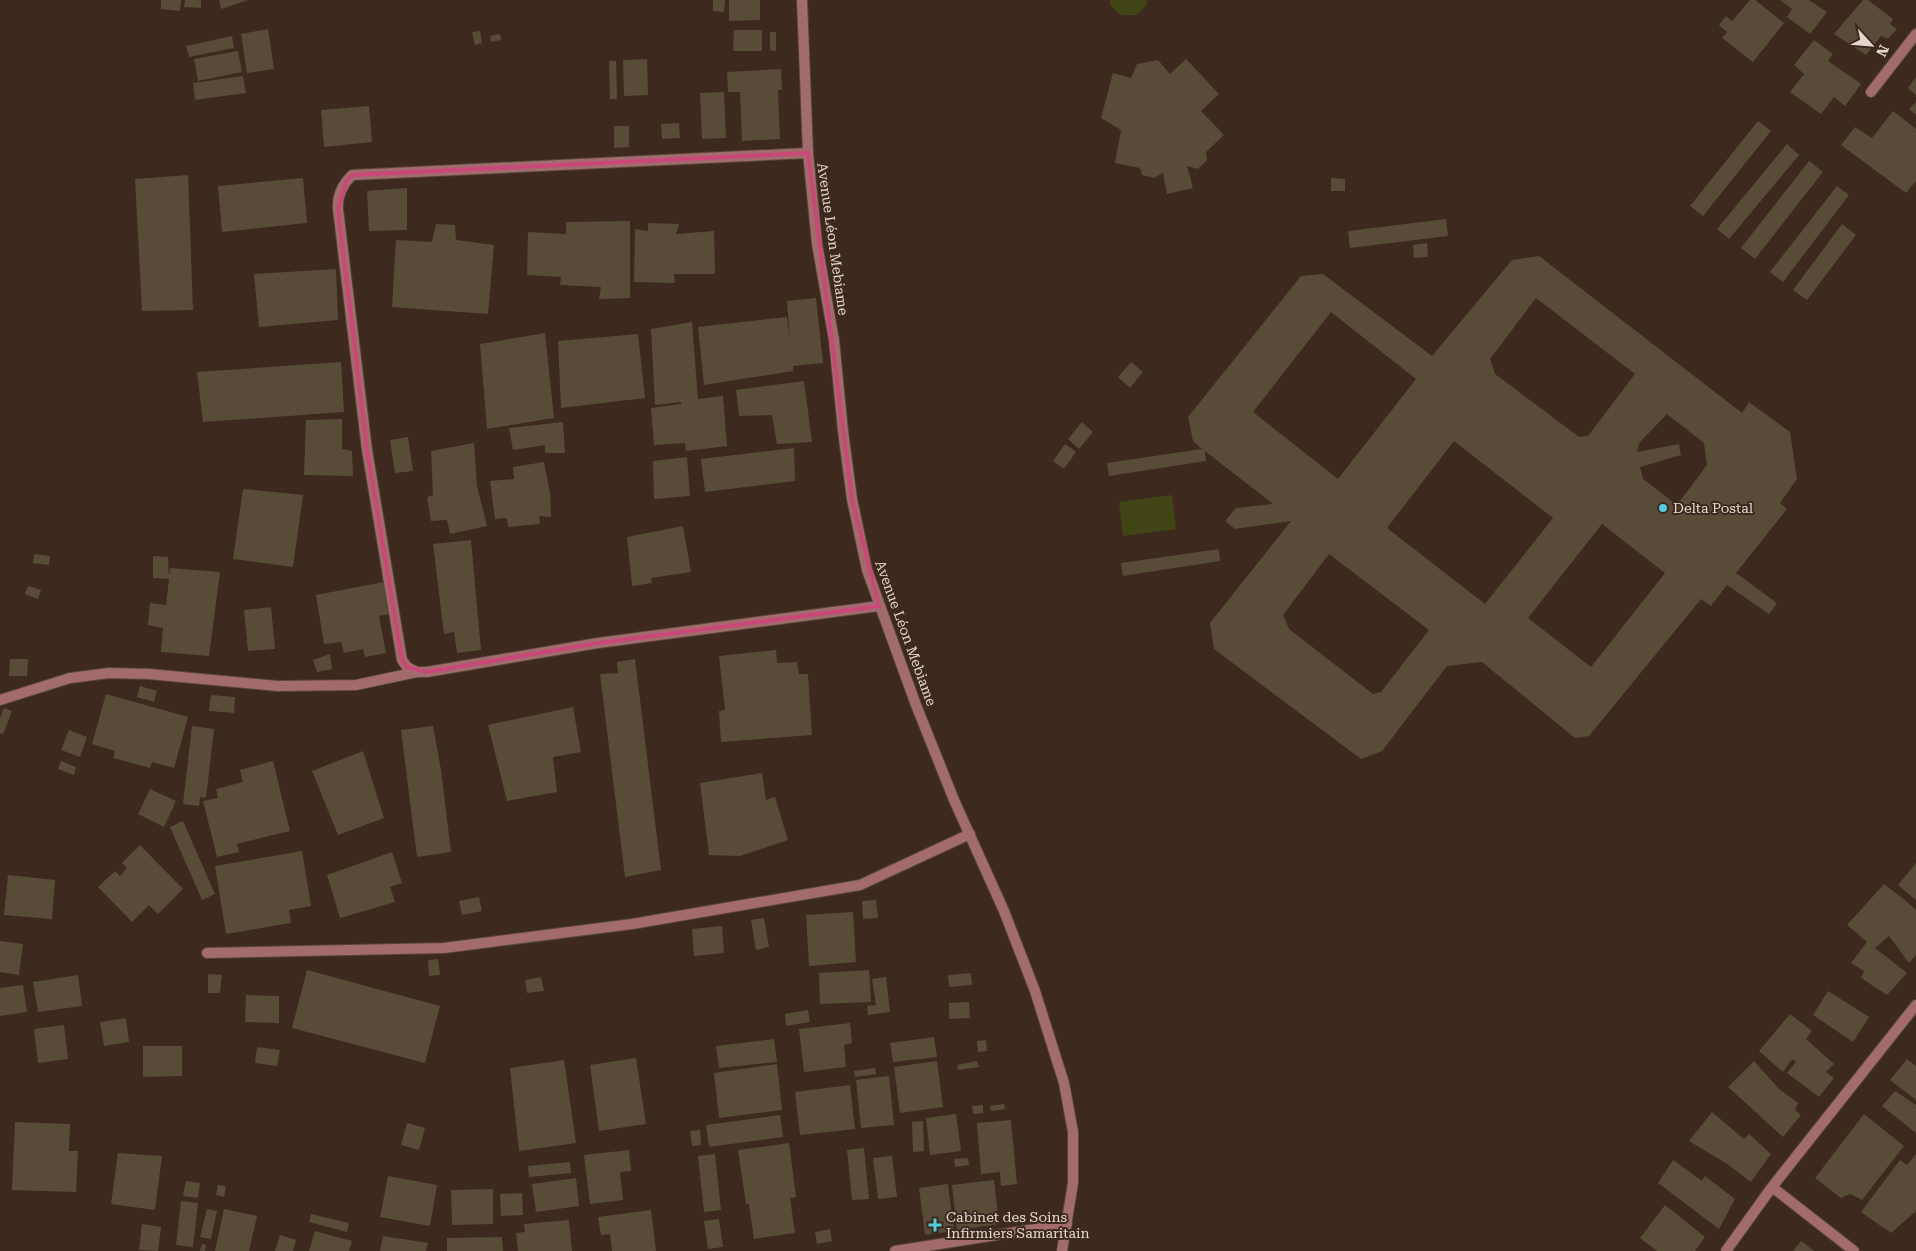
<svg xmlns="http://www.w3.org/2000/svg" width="1916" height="1251" viewBox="0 0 1916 1251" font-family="'Roboto Serif',serif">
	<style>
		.green { fill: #414414 }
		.building { fill: #584c38; fill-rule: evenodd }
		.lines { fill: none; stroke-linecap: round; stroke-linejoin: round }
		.minor-casing { stroke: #58453a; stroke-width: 12 }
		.tertiary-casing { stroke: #58453a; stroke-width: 12 }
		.minor { stroke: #a26c6e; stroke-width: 10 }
		.tertiary { stroke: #a26c6e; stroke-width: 10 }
		.marked { fill: none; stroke: #ca4878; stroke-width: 4; stroke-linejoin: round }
		.poi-dot { fill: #52cbda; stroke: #3d291e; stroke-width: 2 }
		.labels { text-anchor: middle; stroke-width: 4; stroke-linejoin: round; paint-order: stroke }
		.street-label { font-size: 14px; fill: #e3d6cf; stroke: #3d291e }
		.poi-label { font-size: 14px; fill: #e3d6cf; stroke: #3d291e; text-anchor: start }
	</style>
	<rect width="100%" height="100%" fill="#3d291e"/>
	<path class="green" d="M1110 0H1147V4L1137 15H1121L1110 5Z
		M1172 495 1176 529 1123 536 1119 502Z"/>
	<path class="building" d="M161 0H181L180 11 161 9Z
		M185 0H201V8L184 7Z
		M219 0H248L221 9Z
		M713 0H725L724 12 713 11Z
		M729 0H760V20L729 21Z
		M1750 0H1755L1784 23 1753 62 1722 38 1727 32 1719 25 1726 16 1732 21Z
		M1780 0H1809L1827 12 1810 34 1787 17 1792 9Z
		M1863 0H1868L1893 19 1890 24 1897 29 1888 39 1881 36 1866 55 1834 34Z
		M268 29 274 69 247 73 241 34Z
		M734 30H762V51H733Z
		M480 31 482 43 475 45 472 32Z
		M770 32H776V51L770 50Z
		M500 34 501 40 491 42 490 36Z
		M232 36 234 48 189 57 186 46Z
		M1814 40 1833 54 1828 61 1861 84 1845 106 1834 97 1821 114 1790 92 1804 74 1794 65Z
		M238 51 242 72 198 81 194 59Z
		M647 59 648 95 624 96 623 60Z
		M1186 59 1219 94 1201 111 1224 135 1206 152 1207 160 1198 169 1187 166 1193 188 1167 194 1163 173 1154 178 1142 175 1140 168 1115 163 1121 130 1101 118 1113 73 1131 78 1137 64 1158 60 1170 74Z
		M609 61H616L617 99H610Z
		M781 69 782 90H778L780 139 742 141 740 92H728L727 72Z
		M243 76 246 93 195 100 193 83Z
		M1916 77V95L1908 88Z
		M724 92 726 138 702 139 700 93Z
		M1916 102V115L1909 109Z
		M369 106 372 142 324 147 321 110Z
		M1893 111 1916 129V181L1906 193 1841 145 1855 127 1872 138Z
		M1758 121 1771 131 1703 216 1690 206Z
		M679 123 680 138 662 139 661 124Z
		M614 126H629V147L614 148Z
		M1787 144 1799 155 1729 239 1717 229Z
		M1809 161 1823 172 1755 259 1741 248Z
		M188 175 193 310 142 311 135 179Z
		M303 178 307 223 222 232 218 186Z
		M1331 178 1345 179V191H1331Z
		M1837 186 1849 195 1783 282 1770 272Z
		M407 188V230L369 231 367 191Z
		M1446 219 1448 236 1350 248 1348 231Z
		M630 221V298L599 299 601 287 560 285 561 277 527 275 528 232 566 234V222Z
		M648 223 679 224 676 234 714 231 715 274H674L675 283 634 282 635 229 648 231Z
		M436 224 455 225 456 240 494 245 488 314 392 307 396 240 432 242Z
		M1842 224 1856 235 1807 300 1793 290Z
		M1427 243 1428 257 1414 258 1413 245Z
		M1539 256 1742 413 1749 402 1790 432 1797 479 1780 503 1787 509 1736 573 1777 603 1769 614 1727 585 1711 606 1701 599 1589 736 1575 738 1482 662 1447 666 1382 751 1361 759 1214 649 1210 623 1291 521 1235 529 1225 521 1236 508 1273 504 1205 451 1206 461 1109 476 1107 463 1202 449 1193 441 1188 417 1301 276 1323 274 1432 356 1512 260ZM1536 298 1635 374 1588 436 1579 437 1495 374 1490 359ZM1331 312 1416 379 1338 479 1253 412ZM1667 414 1704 443 1707 465 1677 505 1643 479 1640 467 1681 455 1679 444 1637 452 1639 443ZM1454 441 1553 518 1485 604 1387 528ZM1602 524 1665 573 1591 667 1528 618ZM1329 554 1429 630 1381 692 1373 694 1289 629 1283 615Z
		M336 269 338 320 259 327 254 274Z
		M816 298 823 363 793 366V371L704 385 698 327 787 317 790 341 787 301Z
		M692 322 698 399 723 396 727 446 686 451 685 443 654 445 651 408 681 404V402L655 405 651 329Z
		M545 333 554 418 487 429 480 344Z
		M638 334 645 398 561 408 558 341Z
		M341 362 344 412 203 422 197 372Z
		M1131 362 1143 372 1130 388 1118 377Z
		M804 381 812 442 777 444 772 415 739 416 736 390Z
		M342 419V449L352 451 353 476 304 475 306 420Z
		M563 422 565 453H545V445L513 450 509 428Z
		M1082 422 1093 432 1079 449 1068 439Z
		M408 437 413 471 395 473 390 440Z
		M474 443 477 486 487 526 450 534 447 520 431 521 427 497 433 495 431 451Z
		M1065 444 1076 452 1064 469 1053 461Z
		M794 448 795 481 705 492 701 459Z
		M687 457 690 496 654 499 653 461Z
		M544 462 550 493 551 517 539 516 540 524 508 527 507 518 495 519 490 481 514 479 513 467Z
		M243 489 303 495 293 567 233 559Z
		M683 526 691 572 651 578 652 583 632 586 627 537Z
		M471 540 481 650 457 653 454 632 444 634 433 544Z
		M1219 549 1220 561 1123 576 1121 563Z
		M34 554 50 556 49 565 33 563Z
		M153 556 168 557 169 578 170 568 220 572 209 656 161 652 163 628 148 625 150 603 166 605 169 579 153 578Z
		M384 582 389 614 379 616 386 653 365 657 363 649 344 653 341 642 324 644 316 595Z
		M28 586 41 590 38 599 25 594Z
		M271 607 275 649 248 651 244 610Z
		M776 650 777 663 797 662 799 674H808L812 735 721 742 719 711 725 710 719 656Z
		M330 654 332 669 317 672 313 660Z
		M10 659H28L27 676H9Z
		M635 659 661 870 625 877 600 674 618 673 617 662Z
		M140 686 157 691 154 702 137 697Z
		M106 694 188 717 174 768 152 762 150 768 113 758 115 751 92 744Z
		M211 695 235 697 234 713 209 711Z
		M573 707 581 752 553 757 557 792 507 801 488 725Z
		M4 708 12 711 3 734 0 733V718Z
		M192 726 214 729 206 798 200 797 199 806 183 804Z
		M433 726 441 770 451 852 417 857 401 730Z
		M69 730 87 737 80 757 61 750Z
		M363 751 384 818 338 835 312 771Z
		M61 761 76 767 74 775 58 769Z
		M273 761 290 831 237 844 239 852 217 857 203 801 218 798 216 789 243 782 240 770Z
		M762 773 766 800 775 797 788 840 740 856 709 855 700 783Z
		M150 789 176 801 164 827 138 814Z
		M183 821 215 894 202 900 170 827Z
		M140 845 183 889 158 914 149 905 132 922 98 887 115 871 120 876 127 868 122 863Z
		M302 851 311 906 289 910 291 923 226 934 215 866Z
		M392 852 402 883 390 887 395 902 340 918 327 875Z
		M1916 863V900L1898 885Z
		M8 875 55 880 52 919 4 915Z
		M1884 884 1905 900 1916 910V955L1909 963 1889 936 1875 948 1907 973 1887 995 1861 978 1864 971 1851 963 1867 942 1847 925Z
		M479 897 482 911 462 915 459 901Z
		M876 900 878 918 863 919 862 901Z
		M853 912 856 962 809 966 806 915Z
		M764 918 769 947 756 950 751 920Z
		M722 926 724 953 694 956 692 929Z
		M0 941 23 944 19 975 0 972Z
		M438 959 440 975 429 976 428 960Z
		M307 970 440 1006 425 1063 292 1028Z
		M869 970 871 1002 820 1004 819 973Z
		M971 973 972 985 949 987 948 975Z
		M208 974 222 975 220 993H208Z
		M78 975 82 1006 38 1012 33 982Z
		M541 977 544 991 527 993 525 980Z
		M886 977 890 1012 868 1015 867 1006 876 1005 872 979Z
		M23 985 27 1012 0 1016V988Z
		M1828 991 1869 1017 1853 1042 1813 1015Z
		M246 995 279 996V1023L245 1022Z
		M969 1002 970 1018 949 1019V1003Z
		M808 1010 810 1022 786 1026 785 1014Z
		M1790 1014 1812 1031 1806 1039 1834 1064 1826 1072 1834 1078 1819 1097 1787 1073 1796 1062 1792 1059 1783 1072 1759 1051Z
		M126 1018 129 1042 104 1046 100 1022Z
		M850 1023 852 1043 844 1045 846 1067 804 1072 799 1029Z
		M64 1025 68 1059 38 1063 34 1029Z
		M934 1037 937 1057 893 1062 890 1043Z
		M774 1039 777 1062 719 1068 716 1046Z
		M986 1040 987 1051 978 1052 977 1041Z
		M143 1046H182V1076L143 1077Z
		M257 1047 280 1050 277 1066 255 1063Z
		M636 1058 646 1124 599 1131 590 1065Z
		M1907 1059 1916 1066V1100L1890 1080Z
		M564 1060 576 1143 519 1151 510 1068Z
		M937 1061 943 1107 900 1113 894 1067Z
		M977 1061 979 1067 958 1070 957 1065Z
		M1754 1061 1779 1089 1798 1103 1795 1110 1801 1115 1783 1137 1728 1087Z
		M777 1064 782 1110 719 1118 714 1073Z
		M875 1068 876 1074 855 1077 854 1071Z
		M889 1076 894 1125 861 1128 856 1080Z
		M850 1085 855 1129 800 1135 795 1092Z
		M1895 1091 1916 1105V1133L1882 1106Z
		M1004 1104 1005 1109 991 1111 990 1106Z
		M983 1105V1113L973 1114 972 1106Z
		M1712 1112 1744 1139 1749 1134 1771 1154 1751 1182 1727 1164 1689 1141Z
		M956 1114 961 1151 930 1155 926 1118Z
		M1864 1114 1904 1146 1862 1200 1850 1194 1841 1198 1815 1178Z
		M780 1115 783 1137 709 1147 706 1125Z
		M1011 1120 1017 1184 1001 1186 1000 1172 981 1174 977 1123Z
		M923 1121 924 1151 913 1152 912 1122Z
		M15 1122 70 1124 69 1151H78L76 1192 12 1190Z
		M407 1123 425 1128 419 1150 401 1145Z
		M700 1130 701 1145 692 1146 690 1131Z
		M789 1143 796 1197 790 1198 795 1233 754 1239 749 1204H746L738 1150Z
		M864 1148 869 1199 852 1200 847 1150Z
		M629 1150 631 1171 620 1172 623 1200 590 1204 584 1155Z
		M118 1153 162 1156 155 1210 111 1204Z
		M715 1154 721 1210 704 1212 698 1156Z
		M1916 1154V1211L1891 1233 1861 1212 1900 1160 1907 1165Z
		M892 1156 897 1197 878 1199 873 1158Z
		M968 1158 969 1165 955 1167 954 1159Z
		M1673 1160 1702 1181 1705 1176 1735 1199 1719 1229 1658 1183Z
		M570 1162 571 1173 529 1177 528 1166Z
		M388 1176 437 1185 430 1226 380 1217Z
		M576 1178 579 1206 536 1212 532 1184Z
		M994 1180 999 1224 957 1230 952 1185Z
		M186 1181 200 1183 198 1198 183 1196Z
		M948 1184 954 1231 925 1235 919 1188Z
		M218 1185 226 1186 224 1197 216 1195Z
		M493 1189V1224L452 1225 451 1190Z
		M522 1193 523 1215 501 1216 500 1194Z
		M181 1201 198 1203 193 1247 176 1245Z
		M1665 1205 1705 1237 1695 1251H1657L1640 1238Z
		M207 1209 217 1211 211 1239 200 1237Z
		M224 1209 257 1216 249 1251H215Z
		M651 1210 656 1251H612L610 1234 601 1235 598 1217Z
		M311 1214 349 1223 347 1232 309 1222Z
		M719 1219 723 1247 708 1249 704 1221Z
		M569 1220 572 1251H518L516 1233 525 1232 524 1224Z
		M142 1224 161 1227 158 1251 139 1250Z
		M830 1229 832 1241 817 1244 815 1232Z
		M315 1231 352 1241 349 1251H309Z
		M280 1235 296 1240 293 1251H275Z
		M383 1236 428 1243 426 1251H380Z
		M502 1237 503 1251H447V1238Z
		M1801 1241 1814 1251H1793Z
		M202 1244 206 1245 205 1251H200Z"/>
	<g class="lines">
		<defs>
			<path id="minor" d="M1871 92 1916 34
				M417 672 407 667 402 660 367 450 338 209C337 195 342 185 352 175L808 153
				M0 700 70 678 109 673 149 674 278 686 356 685 417 672H427L598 643 879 606
				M207 953 444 948 632 924 860 885 970 834
				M1772 1187 1854 1251
				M895 1251 1067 1224
				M1726 1251 1772 1187 1916 1005"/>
			<path id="tertiary" d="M802 0 808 153 817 244 834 340 843 431 852 499 867 570 916 705 954 800 1004 911 1035 991 1064 1083 1073 1132V1183L1062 1251"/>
		</defs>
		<use href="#minor" class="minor-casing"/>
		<use href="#tertiary" class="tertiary-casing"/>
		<use href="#minor" class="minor"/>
		<use href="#tertiary" class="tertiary"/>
	</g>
	<path class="marked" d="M808 153 852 499 879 606 598 643 427 672 407 667 402 660 367 450 338 209 346 182 352 175Z"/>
	<g class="poi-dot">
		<circle cx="1663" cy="508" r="5"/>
		<path d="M932.5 1217.5h5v5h5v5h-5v5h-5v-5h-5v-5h5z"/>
	</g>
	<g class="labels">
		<g class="street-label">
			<text transform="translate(833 239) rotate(82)" y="5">Avenue Léon Mebiame</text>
			<text transform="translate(906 633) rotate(70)" y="5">Avenue Léon Mebiame</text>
		</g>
		<g class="poi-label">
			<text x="1673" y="513">Delta Postal</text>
			<text x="946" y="1222">Cabinet des Soins<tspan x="946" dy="16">Infirmiers Samaritain</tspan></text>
		</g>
	</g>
	<g transform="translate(1871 45) rotate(116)" stroke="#3d291e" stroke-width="4" paint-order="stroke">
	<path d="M0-4L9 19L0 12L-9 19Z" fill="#e3d6cf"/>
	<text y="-8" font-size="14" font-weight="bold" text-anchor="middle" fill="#e3d6cf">N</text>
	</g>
</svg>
